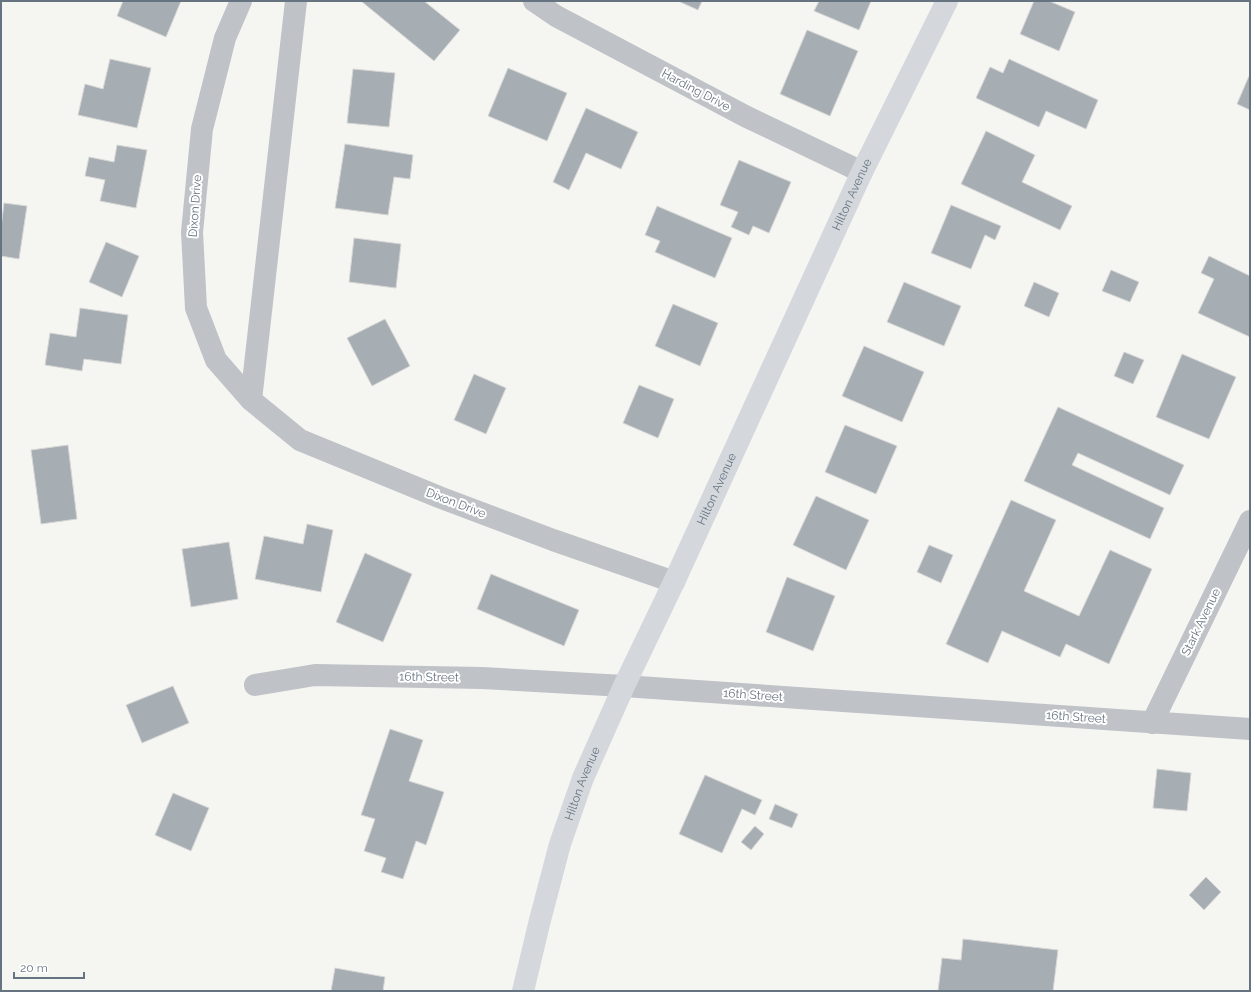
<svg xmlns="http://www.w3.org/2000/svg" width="1251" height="992" viewBox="0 0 1251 992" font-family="Raleway,sans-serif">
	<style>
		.building { fill: #a6adb3; stroke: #d7d7d5 }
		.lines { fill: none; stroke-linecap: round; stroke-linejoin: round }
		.street { stroke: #bfc2c6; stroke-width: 22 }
		.secondary { stroke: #d4d8dc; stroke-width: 22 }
		.labels { text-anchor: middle; stroke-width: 4; stroke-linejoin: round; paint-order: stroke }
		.street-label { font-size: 12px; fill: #667481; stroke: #fff }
	</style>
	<rect width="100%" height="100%" fill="#f5f5f2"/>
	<path class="building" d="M123 1H181L166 37 117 16Z
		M361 1H424L460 30 434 61Z
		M678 1H702L698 10Z
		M819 1H871L859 30 814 11Z
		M1034 1H1049L1075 12 1059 51 1020 34Z
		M807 30 858 51 830 116 780 94Z
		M110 59 151 68 137 128 78 115 85 84 103 89Z
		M1009 59 1098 100 1086 129 1046 111 1039 127 976 98 990 67 1003 73Z
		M508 68 567 93 547 141 488 116Z
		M353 69 395 73 389 127 347 123Z
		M1249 76H1250V110L1237 104Z
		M586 108 638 132 621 169 586 153 569 190 553 182Z
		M986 131 1035 155 1022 182 1072 206 1060 230 961 184Z
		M345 144 413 155 410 179 394 177 388 215 335 208Z
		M117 145 147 150 136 208 100 201 105 180 85 176 89 157 114 162Z
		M739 160 791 182 769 233 753 226 749 235 731 227 738 212 720 205Z
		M4 203 27 206 19 259 1 256V228Z
		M951 205 1001 226 995 240 985 235 971 269 931 253Z
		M657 206 732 238 715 278 655 252 660 241 645 235Z
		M354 238 401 244 396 288 349 282Z
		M106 242 139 256 122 297 89 282Z
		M1209 256 1250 276V337L1198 313 1214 279 1201 273Z
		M1111 270 1139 282 1130 302 1102 291Z
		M904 282 961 306 944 346 887 322Z
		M1034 282 1059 293 1049 317 1024 306Z
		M673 304 718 323 700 366 655 346Z
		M80 308 128 315 121 364 84 359 82 371 45 365 50 333 76 337Z
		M385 319 410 366 372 386 347 338Z
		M864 346 924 372 902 422 842 396Z
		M1124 352 1144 360 1133 384 1114 376Z
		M1182 354 1236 377 1209 439 1156 417Z
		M474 374 506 388 486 434 454 420Z
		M639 385 674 399 658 438 623 423Z
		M1058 407 1184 465 1170 495 1078 453 1072 465 1164 508 1150 539 1024 481Z
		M845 425 897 446 876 494 825 472Z
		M68 445 77 519 41 524 31 450Z
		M816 496 869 520 846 570 793 545Z
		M1011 500 1056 520 1024 591 1079 616 1110 550 1152 569 1109 664 1066 644 1060 657 1002 631 988 663 946 644Z
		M307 524 333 530 321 592 255 579 264 536 303 544Z
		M229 542 238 599 191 607 182 549Z
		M929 545 953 555 941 583 917 572Z
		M365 553 412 574 383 642 336 622Z
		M491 574 579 610 564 646 477 609Z
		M787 577 835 596 813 651 766 632Z
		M173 686 189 723 142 743 126 705Z
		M390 729 423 740 409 781 444 792 426 845 416 841 403 879 381 872 386 858 364 851 375 819 361 815Z
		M1157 769 1191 773 1187 811 1153 808Z
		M705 775 762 800 755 815 742 809 722 853 679 834Z
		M173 793 209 808 191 851 155 835Z
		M775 804 798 814 792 828 769 819Z
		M755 826 764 834 751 850 741 842Z
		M1206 877 1221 892 1204 910 1189 895Z
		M963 939 1058 950 1053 991H938L942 958 961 960Z
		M335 968 385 977 383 991H331Z"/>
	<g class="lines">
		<path class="street" d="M241 1 225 38 202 129 192 232 196 308 216 360 251 400 300 440 439 497 553 540 674 582
			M534 1 556 16 745 116 862 172
			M251 400 296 1
			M255 685 315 675 482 678 624 686 1250 729
			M1152 723 1250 521"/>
		<path class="secondary" id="s1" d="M523 991 540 920 560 844 583 778 624 686 674 582 862 172 947 1"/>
	</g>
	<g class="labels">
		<g class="street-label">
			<text transform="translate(696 90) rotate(28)" y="4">Harding Drive</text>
			<text dy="4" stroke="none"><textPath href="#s1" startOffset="864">Hilton Avenue</textPath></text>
			<text transform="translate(195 206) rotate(-86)" y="4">Dixon Drive</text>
			<text dy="4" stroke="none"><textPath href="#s1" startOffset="540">Hilton Avenue</textPath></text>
			<text transform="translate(456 503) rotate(21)" y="4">Dixon Drive</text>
			<text transform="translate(1201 622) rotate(-64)" y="4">Stark Avenue</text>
			<text transform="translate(429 677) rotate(1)" y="4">16th Street</text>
			<text transform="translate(753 695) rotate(4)" y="4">16th Street</text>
			<text transform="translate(1076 717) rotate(4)" y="4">16th Street</text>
			<text dy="4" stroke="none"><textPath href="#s1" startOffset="216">Hilton Avenue</textPath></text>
		</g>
	</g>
	<rect width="1251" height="992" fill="none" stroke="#667481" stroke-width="4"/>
	<path d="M14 972v6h70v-6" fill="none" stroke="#667481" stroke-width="2"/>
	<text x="20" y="972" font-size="12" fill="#667481" stroke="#ffffff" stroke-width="3" paint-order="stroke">20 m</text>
</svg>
